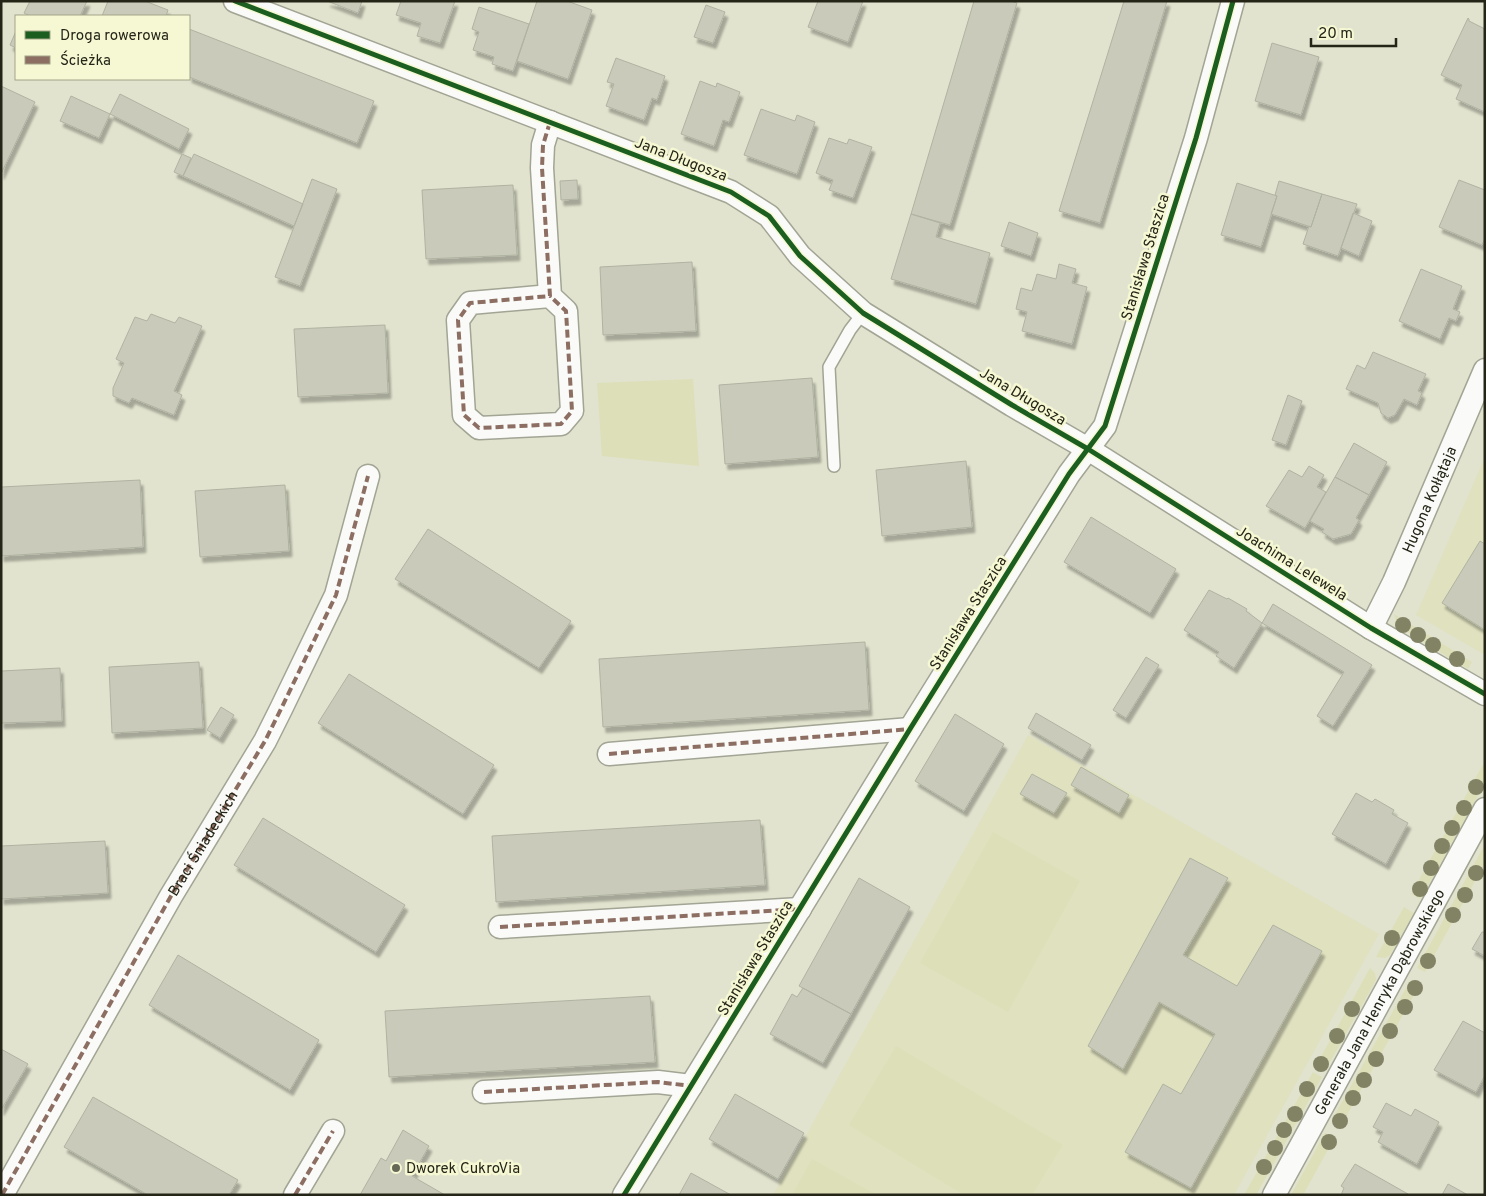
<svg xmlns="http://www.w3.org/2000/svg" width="1486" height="1196" viewBox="0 0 1486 1196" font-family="Overpass,sans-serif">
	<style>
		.built { fill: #dfe1bf }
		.green { fill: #dddfb9 }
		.building { fill: #c9caba; stroke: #b1b3a2; filter: url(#shadow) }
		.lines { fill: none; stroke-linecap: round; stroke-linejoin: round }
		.service-casing { stroke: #a2a494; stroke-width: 14 }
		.minor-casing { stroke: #a2a494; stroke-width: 25 }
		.service { stroke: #fafbf8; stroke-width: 11 }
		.minor { stroke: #fafbf8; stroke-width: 22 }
		.quiet { stroke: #8d6e63; stroke-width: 4; stroke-dasharray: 8 4; stroke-linecap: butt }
		.cycleway-casing { stroke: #f6f8d3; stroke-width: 8 }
		.cycleway { stroke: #1b5e20; stroke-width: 5 }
		.tree { fill: #828364 }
		.poi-dot { fill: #666857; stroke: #f6f8d3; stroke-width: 2 }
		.labels { text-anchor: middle; stroke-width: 5; stroke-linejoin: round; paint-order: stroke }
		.street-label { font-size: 15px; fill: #242517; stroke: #f6f8d3 }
		.poi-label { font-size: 15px; fill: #242517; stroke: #f6f8d3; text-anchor: start }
	</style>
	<defs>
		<filter id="shadow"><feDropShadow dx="3" dy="5.5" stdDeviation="1" flood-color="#0004"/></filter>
	</defs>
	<rect width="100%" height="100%" fill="#e1e3ce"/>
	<path class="built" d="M1485 457V655L1416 615Z
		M1028 735 1379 934 1234 1195H773Z"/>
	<path class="green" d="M693 379 699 466 602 456 597 383Z
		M1394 614 1472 662 1468 669 1403 630 1398 625Z
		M1485 761V783L1421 899 1411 894Z
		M993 832 1080 881 1008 1012 920 963Z
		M1485 844V863L1425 972 1417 968Z
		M1404 907 1414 913 1390 955 1385 958 1376 957Z
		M1370 968 1375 973 1376 980 1326 1069 1317 1064Z
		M1410 981 1419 986 1342 1124 1333 1118Z
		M896 1046 1063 1145 1032 1195H964L849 1125Z
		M1313 1072 1322 1077 1256 1195H1244Z
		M1325 1133 1335 1137 1303 1195H1291Z
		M812 1159 877 1195H792Z"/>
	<path class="building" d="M30 1H87L80 16H30L24 13Z
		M108 1H145L168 10 166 16H102Z
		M327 1H362L358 13Z
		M401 1H455L440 43 417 36 421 23 396 15Z
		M537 1H567L592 10 568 79 517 61Z
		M818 1H863L848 42 808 27Z
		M974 1H1011L1017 3 950 225 911 214Z
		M1124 1H1167L1100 223 1059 211Z
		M706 5 725 12 713 43 694 37Z
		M479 7 529 24 513 71 492 64 494 57 473 50 479 32 472 29Z
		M1468 18 1469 19V21L1485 29V112L1456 99 1462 85 1441 75Z
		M189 29 374 101 357 143 189 77Z
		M16 31V48L10 45Z
		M1272 43 1319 57 1301 115 1255 101Z
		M616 58 665 76 657 100 652 98 644 120 606 106 614 84 607 82Z
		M700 81 716 87 717 83 740 92 729 122 723 120 714 146 681 134Z
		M1 86 35 102 1 174Z
		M120 94 189 129 179 149 110 114Z
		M71 96 110 114 99 138 60 121Z
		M761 109 795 121 797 115 815 122 797 174 744 155Z
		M829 138 847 144 849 139 872 147 853 198 829 190 833 180 816 173Z
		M182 154 191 158 183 176 174 172Z
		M194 154 303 204 294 226 183 176Z
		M312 179 337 189 300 286 275 277Z
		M577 180 578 199 561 200 560 181Z
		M1459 180 1485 190V238L1482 245 1439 227Z
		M1279 181 1322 194 1311 227 1271 214 1277 196 1275 195Z
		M1237 183 1277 196 1261 247 1221 235Z
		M513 185 517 255 426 259 422 190Z
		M1322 194 1357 204 1338 256 1303 244 1309 226 1311 227Z
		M1353 213 1372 221 1359 256 1341 248Z
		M911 214 940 223 936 237 990 253 976 304 891 279Z
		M1009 222 1038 233 1031 256 1001 246Z
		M692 262 696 331 603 335 600 267Z
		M1059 264 1076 269 1072 283 1087 287 1072 344 1022 331 1027 312 1016 309 1021 288 1032 291 1037 274 1056 279Z
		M1421 269 1462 286 1453 309 1460 312 1456 321 1449 318 1440 339 1399 321Z
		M151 314 175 323 179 317 202 326 174 391 182 395 174 415 132 398 129 403 113 396V388L124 363 116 359 135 317 147 321Z
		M385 325 388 393 298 397 294 329Z
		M1373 352 1426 374 1418 391 1422 393 1417 405 1404 399 1395 415 1388 418 1381 413 1378 403 1346 389 1357 365 1365 369Z
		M812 378 818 457 725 464 719 385Z
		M1288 395 1302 401 1286 445 1272 440Z
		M1354 443 1387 462 1369 495 1335 477Z
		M966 461 972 527 882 536 876 470Z
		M1309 466 1324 475 1317 487 1326 492 1305 528 1266 506 1289 470 1302 477Z
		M1335 477 1369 495 1356 518 1359 520 1351 534 1333 539 1322 532 1324 529 1310 521Z
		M140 480 143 547 1 556V487Z
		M285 485 289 551 200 557 195 491Z
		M1091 517 1176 569 1150 613 1064 562Z
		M428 529 571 621 539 668 395 579Z
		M1480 541 1485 544V630L1442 603Z
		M1209 590 1227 599 1228 598 1247 609 1246 611 1262 623 1234 668 1216 656 1219 652 1184 630Z
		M1273 604 1372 665 1333 726 1317 716 1344 672 1262 623Z
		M865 642 869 710 603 727 599 659Z
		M1146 657 1159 665 1126 718 1113 710Z
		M199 662 203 728 112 733 109 667Z
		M60 668 62 721 1 723V671Z
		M349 674 494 765 463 814 318 723Z
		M221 707 234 715 220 738 207 730Z
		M1036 713 1091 745 1082 760 1028 728Z
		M955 714 1004 744 964 811 915 781Z
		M1081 767 1129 795 1119 813 1071 785Z
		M1032 774 1067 793 1054 813 1020 794Z
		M1356 793 1372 802 1375 799 1394 810 1392 814 1408 823 1386 864 1332 834Z
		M263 818 405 905 376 952 234 865Z
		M760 820 765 885 496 902 492 836Z
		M105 841 108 893 1 899V846Z
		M1190 858 1228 878 1183 955 1237 986 1273 925 1322 951 1191 1188 1125 1152 1163 1084 1181 1094 1215 1034 1159 1002 1123 1069 1088 1046Z
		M859 878 910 907 851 1014 799 986Z
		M1482 932H1485V956L1472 949Z
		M178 955 319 1040 290 1090 149 1005Z
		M803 988 851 1014 823 1063 770 1034 792 994 797 997Z
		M650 996 655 1062 389 1077 385 1011Z
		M1463 1021 1485 1033V1075L1476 1092 1434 1070Z
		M1 1049 28 1064 1 1110Z
		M735 1094 804 1133 778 1179 709 1139Z
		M93 1097 238 1180 229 1195H148L64 1147Z
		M1386 1103 1411 1116 1415 1109 1439 1122 1417 1164 1378 1142 1383 1132 1373 1127Z
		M403 1130 429 1146 412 1176 445 1195H360L381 1158 386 1161Z
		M1355 1164 1408 1194V1195H1341L1344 1188 1341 1186Z
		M691 1173 731 1195H679Z
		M1448 1184 1468 1195H1442Z"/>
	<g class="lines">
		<defs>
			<path id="service" d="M834 466 829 367 850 330 863 313"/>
			<g id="minor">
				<path d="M235 1 731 192 769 216 800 256 863 313 1012 405 1088 449 1371 628 1485 694"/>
				<path d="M550 122 543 145 542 168 550 296 470 303 458 320 464 415 479 428 561 424 572 411 566 311 550 296"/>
				<path id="s1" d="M1371 628 1394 582 1485 370"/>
				<path d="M609 754 910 729"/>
				<path d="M500 927 800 909"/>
				<path d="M484 1092 658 1082 691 1086"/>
				<path id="s2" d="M2 1195 171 896 265 741 281 709 336 595 368 476"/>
				<path d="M295 1195 333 1131"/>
				<path d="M624 1195 910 729 1069 474 1105 426 1196 138 1233 1"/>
				<path id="s3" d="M1274 1195 1485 809"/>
			</g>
		</defs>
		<use href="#service" class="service-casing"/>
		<use href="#minor" class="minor-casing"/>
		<use href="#service" class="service"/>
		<use href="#minor" class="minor"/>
		<path class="quiet" d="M550 122 543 145 542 168 550 296 470 303 458 320 464 415 479 428 561 424 572 411 566 311 550 296
			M609 754 910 729
			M500 927 800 909
			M484 1092 658 1082 691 1086
			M2 1195 171 896 265 741 281 709 336 595 368 476
			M295 1195 333 1131"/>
		<defs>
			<path id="cycleway" d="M235 1 731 192 769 216 800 256 863 313 1012 405 1088 449 1371 628 1485 694
				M624 1195 910 729 1069 474 1105 426 1196 138 1233 1"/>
		</defs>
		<use href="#cycleway" class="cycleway-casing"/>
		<use href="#cycleway" class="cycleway"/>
	</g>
	<g class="tree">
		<circle cx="1403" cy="625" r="8"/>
		<circle cx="1418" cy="635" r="8"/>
		<circle cx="1433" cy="645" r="8"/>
		<circle cx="1457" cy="659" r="8"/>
		<circle cx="1476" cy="787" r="8"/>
		<circle cx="1464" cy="808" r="8"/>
		<circle cx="1452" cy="828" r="8"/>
		<circle cx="1442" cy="846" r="8"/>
		<circle cx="1431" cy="868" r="8"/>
		<circle cx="1476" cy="873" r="8"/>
		<circle cx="1420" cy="889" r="8"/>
		<circle cx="1465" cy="895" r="8"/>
		<circle cx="1453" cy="915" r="8"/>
		<circle cx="1392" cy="938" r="8"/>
		<circle cx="1428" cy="961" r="8"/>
		<circle cx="1415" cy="988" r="8"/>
		<circle cx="1405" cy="1007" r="8"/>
		<circle cx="1352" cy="1009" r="8"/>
		<circle cx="1390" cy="1031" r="8"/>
		<circle cx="1337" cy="1036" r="8"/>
		<circle cx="1376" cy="1059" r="8"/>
		<circle cx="1321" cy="1064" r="8"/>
		<circle cx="1364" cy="1080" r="8"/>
		<circle cx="1307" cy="1089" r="8"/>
		<circle cx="1353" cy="1098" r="8"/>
		<circle cx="1295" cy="1114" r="8"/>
		<circle cx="1340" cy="1121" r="8"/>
		<circle cx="1284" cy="1130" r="8"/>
		<circle cx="1329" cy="1142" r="8"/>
		<circle cx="1275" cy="1148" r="8"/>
		<circle cx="1264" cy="1167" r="8"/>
	</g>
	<circle class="poi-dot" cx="396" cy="1168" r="5"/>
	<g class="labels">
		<g class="street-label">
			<text transform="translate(681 159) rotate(21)" y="5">Jana Długosza</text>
			<text transform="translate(1145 257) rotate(-73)" y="5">Stanisława Staszica</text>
			<text transform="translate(1023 396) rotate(31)" y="5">Jana Długosza</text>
			<text dy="5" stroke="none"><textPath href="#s1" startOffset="141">Hugona Kołłątaja</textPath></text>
			<text transform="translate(1292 563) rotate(32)" y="5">Joachima Lelewela</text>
			<text transform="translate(968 613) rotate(-58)" y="5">Stanisława Staszica</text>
			<text dy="5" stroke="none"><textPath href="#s2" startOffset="405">Braci Śniadeckich</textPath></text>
			<text transform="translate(755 958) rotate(-59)" y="5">Stanisława Staszica</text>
			<text dy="5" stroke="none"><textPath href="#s3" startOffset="220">Generała Jana Henryka Dąbrowskiego</textPath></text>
		</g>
		<g class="poi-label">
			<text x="406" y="1173">Dworek CukroVia</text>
		</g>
	</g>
	<rect width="1486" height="1196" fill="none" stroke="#242517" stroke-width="5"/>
	<rect x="15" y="15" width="175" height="65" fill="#f6f8d3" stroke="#a2a488"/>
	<rect x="25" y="31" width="25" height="8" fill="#1b5e20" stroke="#a2a488"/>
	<text x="60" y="40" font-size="15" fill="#242517">Droga rowerowa</text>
	<rect x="25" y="56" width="25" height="8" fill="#8d6e63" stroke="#a2a488"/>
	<text x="60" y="65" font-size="15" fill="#242517">Ścieżka</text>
	<path d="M1311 38v8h85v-8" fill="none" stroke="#242517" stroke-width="2.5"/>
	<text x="1318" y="38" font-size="15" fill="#242517" stroke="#f6f8d3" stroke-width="4" paint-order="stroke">20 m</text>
</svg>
